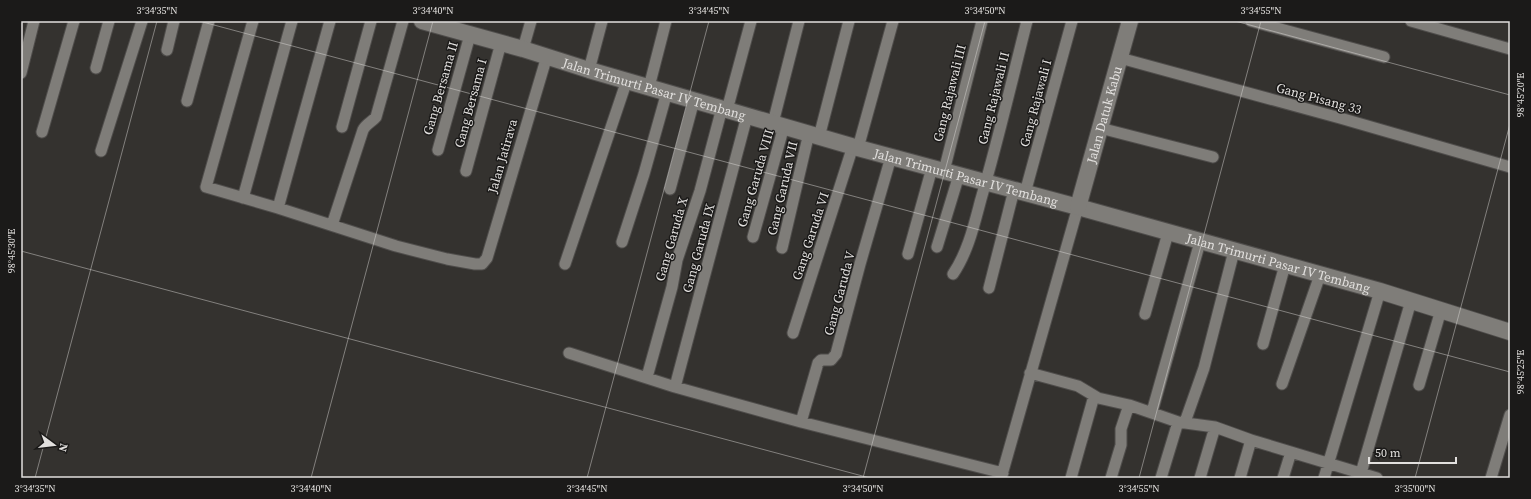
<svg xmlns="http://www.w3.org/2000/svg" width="1531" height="499" viewBox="0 0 1531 499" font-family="'Source Serif 4',serif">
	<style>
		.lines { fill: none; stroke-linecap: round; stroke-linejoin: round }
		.street-casing { stroke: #4f4d4b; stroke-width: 13 }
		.secondary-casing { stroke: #4f4d4b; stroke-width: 18 }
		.street { stroke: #7f7d79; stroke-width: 11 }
		.secondary { stroke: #7f7d79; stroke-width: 16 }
		.ticks { fill: none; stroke: #e2e0de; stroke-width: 1; stroke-opacity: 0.45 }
		.labels { text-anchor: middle; stroke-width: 3; stroke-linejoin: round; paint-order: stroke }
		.street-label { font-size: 13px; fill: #e2e0de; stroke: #1b1a19 }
		.neatline { fill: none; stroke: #e2e0de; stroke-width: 1.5 }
		.ticks-label { font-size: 10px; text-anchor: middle; fill: #e2e0de }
	</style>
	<rect width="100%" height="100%" fill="#34322f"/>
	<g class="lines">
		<defs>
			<path id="street" d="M253 21 206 187 278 208 396 246 447 259 475 264H482L487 258 547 56
				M1251 21 1384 57
				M1411 21 1510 49
				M523 49 531 21
				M167 50 174 21
				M1120 58 1340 118 1510 167
				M96 68 109 21
				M589 70 602 21
				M21 73 34 21
				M649 87 666 21
				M187 101 209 21
				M727 110 751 21
				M773 123 799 21
				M342 127 371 21
				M1100 128 1213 157
				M42 132 74 21
				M819 137 849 21
				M858 148 893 21
				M438 150 470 35
				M101 151 142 21
				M466 171 501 43
				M944 171 982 21
				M670 189 694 100
				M1025 193 1072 21
				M243 198 292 21
				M278 208 330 21
				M332 225 363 130C366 124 372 122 376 117L403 21
				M753 237 784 126
				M622 242 644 174 667 92
				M937 247 959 175
				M782 248 809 133
				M908 254 932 168
				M565 264 627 80
				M953 274C968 252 974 225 981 199 998 141 1012 80 1027 21
				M989 288 1014 190
				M1145 314 1168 233
				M793 333 853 146
				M1263 344 1285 265
				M569 353 675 387 718 399 801 422 1003 473
				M1030 373 1078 386 1098 398 1129 405 1178 422 1215 427 1251 440 1377 478
				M647 377 672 287 677 260 700 191 722 108
				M1282 384 1320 275
				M1419 385 1441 310
				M675 387 747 116
				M1152 412 1200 242
				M801 422 818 363 821 360H831L836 354 860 264 891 157
				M1185 422 1204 368 1234 251
				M1361 473 1411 301
				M1001 478 1078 207
				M1071 478 1094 396
				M1111 478 1121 445V429L1129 405
				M1161 478 1178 422
				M1200 478 1215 427
				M1240 478 1251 440
				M1283 478 1291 452
				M1324 478 1380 291
				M1491 478 1510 415"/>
			<g id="secondary">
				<path id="s1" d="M422 21 523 49 589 70 858 148 1078 207 1380 291 1510 332"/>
				<path id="s2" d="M1078 207 1130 21"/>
			</g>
		</defs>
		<use href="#street" class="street-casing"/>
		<use href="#secondary" class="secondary-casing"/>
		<use href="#street" class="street"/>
		<use href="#secondary" class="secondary"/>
	</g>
	<path class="ticks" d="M199 21 1510 372M1235 21 1510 95M21 251 870 478M35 478 157 21M311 478 433 21M587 478 709 21M863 478 985 21M1139 478 1261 21M1415 478 1510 124"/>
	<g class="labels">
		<g class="street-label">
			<text transform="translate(440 88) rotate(-74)" y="5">Gang Bersama II</text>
			<text dy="5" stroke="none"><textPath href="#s1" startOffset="242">Jalan Trimurti Pasar IV Tembang</textPath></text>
			<text transform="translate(949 93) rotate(-76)" y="5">Gang Rajawali III</text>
			<text transform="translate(993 98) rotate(-76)" y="5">Gang Rajawali II</text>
			<text transform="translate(1319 98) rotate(15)" y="5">Gang Pisang 33</text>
			<text transform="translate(470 103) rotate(-75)" y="5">Gang Bersama I</text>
			<text transform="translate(1035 103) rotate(-75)" y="5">Gang Rajawali I</text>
			<text dy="5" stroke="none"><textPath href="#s2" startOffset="96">Jalan Datuk Kabu</textPath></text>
			<text transform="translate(502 156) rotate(-74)" y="5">Jalan Jatirava</text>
			<text dy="5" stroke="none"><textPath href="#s1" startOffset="566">Jalan Trimurti Pasar IV Tembang</textPath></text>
			<text transform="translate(755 178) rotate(-74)" y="5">Gang Garuda VIII</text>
			<text transform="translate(782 188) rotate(-77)" y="5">Gang Garuda VII</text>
			<text transform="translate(810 236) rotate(-72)" y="5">Gang Garuda VI</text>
			<text transform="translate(671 239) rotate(-74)" y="5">Gang Garuda X</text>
			<text transform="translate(698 248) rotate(-75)" y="5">Gang Garuda IX</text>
			<text dy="5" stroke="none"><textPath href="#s1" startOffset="890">Jalan Trimurti Pasar IV Tembang</textPath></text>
			<text transform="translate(839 293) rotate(-75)" y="5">Gang Garuda V</text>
		</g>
	</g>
	<rect width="1531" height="499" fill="none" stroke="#1b1a19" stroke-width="44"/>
	<g transform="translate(54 445) rotate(105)" stroke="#1b1a19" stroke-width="3" paint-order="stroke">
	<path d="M0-3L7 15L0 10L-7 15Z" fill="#e2e0de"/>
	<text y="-6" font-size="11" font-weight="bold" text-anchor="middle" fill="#e2e0de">N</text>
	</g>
	<path d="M1369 457v6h87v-6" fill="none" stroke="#e2e0de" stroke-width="2"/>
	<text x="1375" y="457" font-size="12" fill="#e2e0de" stroke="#1b1a19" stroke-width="3" paint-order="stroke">50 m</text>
	<rect x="22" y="22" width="1487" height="455" class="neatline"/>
	<g class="ticks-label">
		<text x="157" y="14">3°34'35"N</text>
		<text x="433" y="14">3°34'40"N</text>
		<text x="709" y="14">3°34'45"N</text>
		<text x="985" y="14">3°34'50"N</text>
		<text x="1261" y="14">3°34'55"N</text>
		<text transform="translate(1520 95) rotate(-90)" y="4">98°45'20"E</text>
		<text transform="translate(11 251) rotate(-90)" y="4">98°45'30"E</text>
		<text transform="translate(1520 372) rotate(-90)" y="4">98°45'25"E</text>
		<text x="35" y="492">3°34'35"N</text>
		<text x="311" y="492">3°34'40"N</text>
		<text x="587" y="492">3°34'45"N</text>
		<text x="863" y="492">3°34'50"N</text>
		<text x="1139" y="492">3°34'55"N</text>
		<text x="1415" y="492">3°35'00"N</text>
	</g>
</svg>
